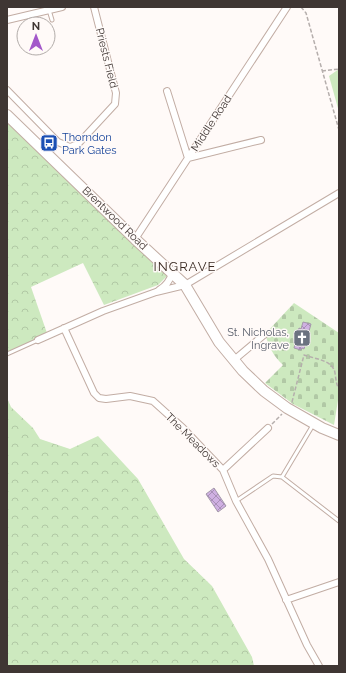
<svg xmlns="http://www.w3.org/2000/svg" width="346" height="673" viewBox="0 0 346 673" font-family="Raleway,sans-serif">
	<style>
		.green { fill: #cde9bf }
		.forest { fill: url(#forest-crowns) }
		.cemetery { fill: url(#cemetery-stones) }
		.building { fill: url(#building-cross-hatch); stroke: #a398a9 }
		.lines { fill: none; stroke-linecap: round; stroke-linejoin: round }
		.lane-casing { stroke: #c2ada4; stroke-width: 5 }
		.street-casing { stroke: #c2ada4; stroke-width: 8 }
		.primary-casing { stroke: #c2ada4; stroke-width: 12 }
		.path { stroke: #b5aeac; stroke-width: 1.5; stroke-dasharray: 4 2; stroke-linecap: butt }
		.lane { stroke: #fff; stroke-width: 3 }
		.street { stroke: #fff; stroke-width: 6 }
		.primary { stroke: #fff; stroke-width: 10 }
		.labels { text-anchor: middle; stroke-width: 3; stroke-linejoin: round; paint-order: stroke }
		.street-label { font-size: 11px; fill: #3f3633; stroke: #fffaf8 }
		.transit-label { font-size: 11px; fill: #164399; stroke: #fffaf8; text-anchor: start }
		.worship-label { font-size: 11px; fill: #5b616d; stroke: #fffaf8; text-anchor: end }
		.quarter-label { font-size: 13px; letter-spacing: 1px; fill: #37271f; stroke: #fffaf8 }
	</style>
	<defs>
		<pattern id="forest-crowns" width="20" height="18" patternUnits="userSpaceOnUse"><rect width="20" height="18" fill="#cde9bf"/><path d="M2 6a3 3 0 1 1 6 0M12 15a3 3 0 1 1 6 0" fill="none" stroke="#b1c8a5"/></pattern>
		<pattern id="cemetery-stones" width="16" height="16" patternUnits="userSpaceOnUse"><rect width="16" height="16" fill="#cde9bf"/><path d="M2 7V4a2 2 0 0 1 4 0v3zM10 15v-3a2 2 0 0 1 4 0v3z" fill="#b1c8a5"/></pattern>
		<pattern id="building-cross-hatch" width="8" height="8" patternUnits="userSpaceOnUse"><rect width="8" height="8" fill="#cfb0e2"/><path d="M0 0l8 8M0 8l8-8" fill="none" stroke="#a990b8"/></pattern>
	</defs>
	<rect width="100%" height="100%" fill="#fffaf8"/>
	<path class="green" d="M339 69V112L329 76Z"/>
	<path class="forest" d="M7 115 171 272 158 285 104 305 83 263 31 287 48 336 7 354Z
		M7 398 11 407 33 428 40 439 70 449 98 436 138 479 184 559 212 586 252 657 254 666H7Z"/>
	<path class="cemetery" d="M294 303 339 333V394L334 425 293 404 265 383 283 365C273 356 269 346 265 334Z"/>
	<path class="building" d="M303 322 311 324 304 349 302 348 301 350 294 348 299 328 301 329Z
		M214 488 226 506 218 512 206 494Z"/>
	<g class="lines">
		<defs>
			<path id="lane" d="M49 10 52 20
				M7 354 38 340
				M282 477 313 425
				M236 501 273 476 282 477 339 521"/>
			<path id="street" d="M7 20 62 7
				M7 90 58 142 70 147 78 144 115 104 116 93 94 7
				M167 91 188 158 261 140
				M135 239 287 7
				M159 290C166 286 170 281 172 273
				M64 328 94 393 99 398 106 399 130 396 153 401 183 428 223 470 236 501 268 559 307 645 319 666
				M38 340 103 311 156 292 185 285 339 193
				M234 360 265 334
				M223 470 268 428
				M286 600 339 582"/>
			<path id="primary" d="M7 115 135 239 185 285 219 342 243 371 264 391 287 408 322 428 339 435"/>
		</defs>
		<use href="#lane" class="lane-casing"/>
		<use href="#street" class="street-casing"/>
		<use href="#primary" class="primary-casing"/>
		<path class="path" d="M301 7 306 13 339 130
			M322 71 339 69
			M292 402 304 355C315 359 333 360 335 373 336 379 336 384 339 389
			M272 424 282 414"/>
		<use href="#lane" class="lane"/>
		<use href="#street" class="street"/>
		<use href="#primary" class="primary"/>
	</g>
	<defs>
		<symbol id="bus-square" viewBox="-11 -11 22 22"><rect x="-9" y="-9" width="18" height="18" rx="4" fill="#1a4fb4" stroke="#fffaf8"/><path d="M-5-6H5V4H4V6H2V4H-2V6H-4V4H-5ZM-3.5-4V0h7V-4ZM-3.5 1.2v1.5H-2V1.2ZM2 1.2v1.5H3.5V1.2Z" fill="#fff"/></symbol>
		<symbol id="church-square" viewBox="-11 -11 22 22"><rect x="-9" y="-9" width="18" height="18" rx="4" fill="#6b7280" stroke="#fffaf8"/><path d="M-1.2-6h2.4v3.5h3.3v2.4h-3.3V6h-2.4V-.1h-3.3v-2.4h3.3Z" fill="#fff"/></symbol>
	</defs>
	<g fill-rule="evenodd">
		<use href="#bus-square" x="39" y="133" width="20" height="20"/>
		<use href="#church-square" x="292" y="328" width="20" height="20"/>
	</g>
	<g class="labels">
		<g class="street-label">
			<text transform="translate(107 58) rotate(76)" y="4">Priests Field</text>
			<text transform="translate(211 123) rotate(-57)" y="4">Middle Road</text>
			<text transform="translate(115 218) rotate(44)" y="4">Brentwood Road</text>
			<text transform="translate(193 440) rotate(45)" y="4">The Meadows</text>
		</g>
		<g class="transit-label">
			<text x="62" y="141">Thorndon<tspan x="62" dy="13">Park Gates</tspan></text>
		</g>
		<g class="worship-label">
			<text x="289" y="336">St. Nicholas,<tspan x="289" dy="13">Ingrave</tspan></text>
		</g>
		<g class="quarter-label">
			<text x="185" y="271">INGRAVE</text>
		</g>
	</g>
	<rect width="346" height="673" fill="none" stroke="#3f3633" stroke-width="16"/>
	<g transform="translate(36 36)"><circle r="19" fill="#fffaf8" stroke="#b2aca9"/>
	<path d="M0-3L7 15L0 10L-7 15Z" fill="#a358ca"/>
	<text y="-6" font-size="11" font-weight="bold" text-anchor="middle" fill="#3f3633">N</text>
	</g>
</svg>
